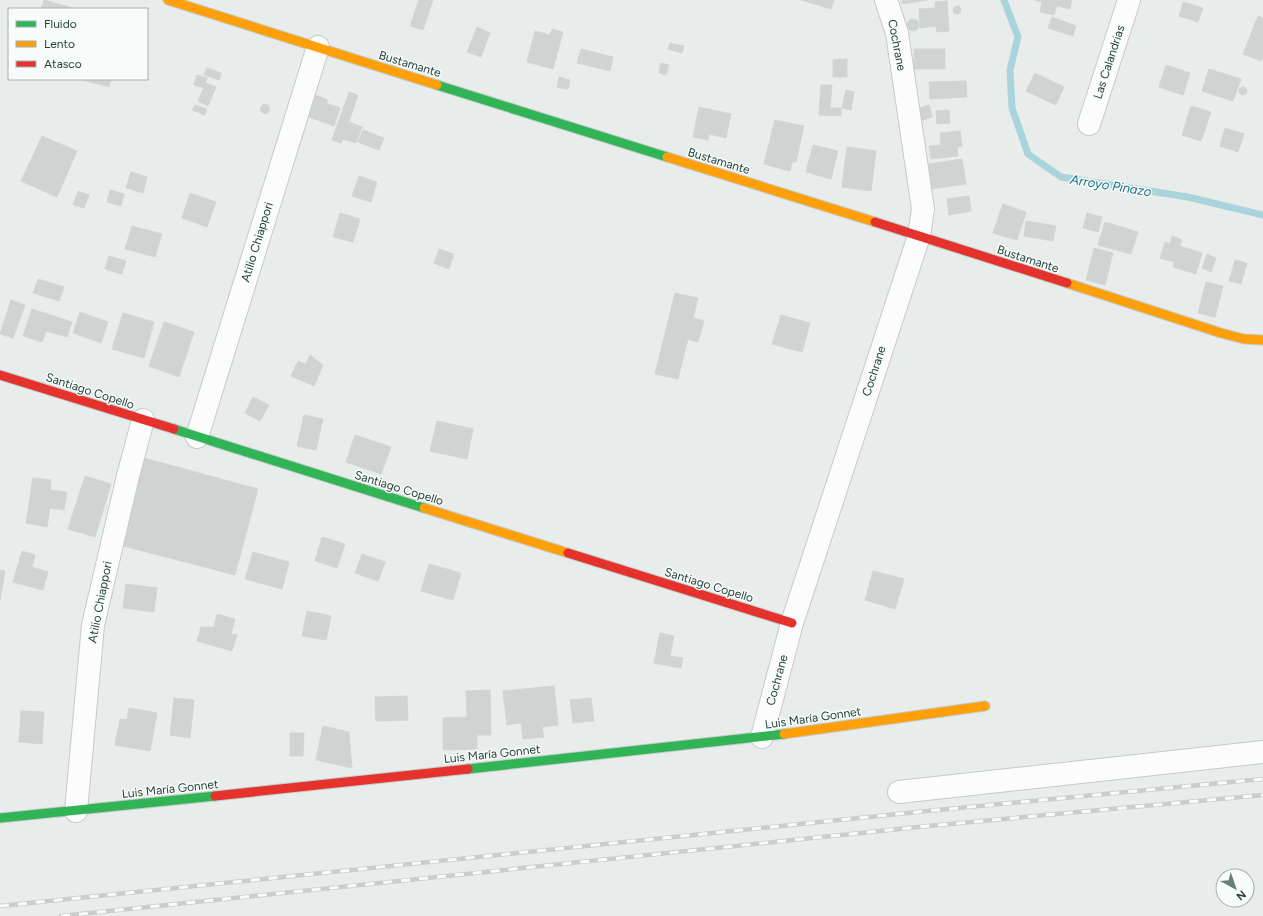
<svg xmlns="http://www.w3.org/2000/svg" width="1263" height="916" viewBox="0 0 1263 916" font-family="Figtree,sans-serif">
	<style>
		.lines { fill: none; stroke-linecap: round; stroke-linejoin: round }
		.stream { stroke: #a9d4db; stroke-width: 7 }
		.building { fill: #cfd4d2; stroke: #d1d6d4 }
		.street-casing { stroke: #c5cac8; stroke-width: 24 }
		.fast-casing { stroke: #c3cbc8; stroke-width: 11 }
		.slow-casing { stroke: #c3cbc8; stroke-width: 11 }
		.jam-casing { stroke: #c3cbc8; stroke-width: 11 }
		.street { stroke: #fcfcfc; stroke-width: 22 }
		.fast { stroke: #30b455; stroke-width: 9 }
		.slow { stroke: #ff9f0a; stroke-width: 9 }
		.jam { stroke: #e5322d; stroke-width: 9 }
		.rail-casing { stroke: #c9cdcc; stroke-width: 4.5 }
		.rail { stroke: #f7fbf9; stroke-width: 3; stroke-dasharray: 9; stroke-linecap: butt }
		.labels { text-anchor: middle; stroke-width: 3; stroke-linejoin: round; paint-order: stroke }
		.street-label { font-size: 12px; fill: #24423a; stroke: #f7fbf9 }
		.water-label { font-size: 13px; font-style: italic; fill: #1c6f80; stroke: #f7fbf9 }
	</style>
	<rect width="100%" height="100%" fill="#e8edeb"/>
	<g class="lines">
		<path class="stream" d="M1004 0 1018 37 1010 70 1012 108 1028 154 1061 177 1188 197 1263 215"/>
	</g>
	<path class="building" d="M44 0 73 8 72 9H41Z
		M419 0H433L423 30 410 26Z
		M801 0H834L831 9Z
		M902 0H927L902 4Z
		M1035 0H1072L1070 9 1057 6 1054 15 1040 12 1042 2Z
		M947 1 949 31 937 32 936 26 920 28 919 9 935 8V2Z
		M1183 2 1203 8 1198 22 1179 16Z
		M953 10a4 4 0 1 1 8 0a4 4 0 1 1-8 0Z
		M1258 16 1263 18V58L1261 61 1243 54Z
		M1052 17 1076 26 1073 36 1048 28Z
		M907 25a6 6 0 1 1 12 0a6 6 0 1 1-12 0Z
		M477 27 490 33 481 57 467 52Z
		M552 29 563 32 553 69 527 62 535 31 550 35Z
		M670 43 684 46 682 53 668 49Z
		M581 49 613 57 610 71 577 63Z
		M914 49H945V69H914Z
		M847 59V77H833V60Z
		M661 63 669 65 666 75 659 73Z
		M1166 65 1190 73 1183 95 1159 87Z
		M207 68 221 73 219 80 204 75Z
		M1209 69 1241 79 1233 101 1202 91Z
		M1035 73 1064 87 1056 105 1026 91Z
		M197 75 207 78 204 88 194 85Z
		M559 77 570 80 568 89 557 87Z
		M79 79H111L109 87Z
		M966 81 967 97 930 99 929 82Z
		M206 83 216 87 208 106 198 101Z
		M821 85H832L830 108H841V116L819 115Z
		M1239 91a4 4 0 1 1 8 0a4 4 0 1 1-8 0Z
		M846 90 854 92 851 110 842 108Z
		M349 92 358 95 349 122 362 127 356 143 343 139 341 143 332 140Z
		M316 95 328 100 326 103 340 108 334 126 309 117Z
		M260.5 109a4.5 4.5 0 1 1 9 0a4.5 4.5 0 1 1-9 0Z
		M195 105 207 109 205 115 192 110Z
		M929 105 932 117 920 121 916 109Z
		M1191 106 1211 112 1201 141 1182 135Z
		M699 107 731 114 726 138 709 134 708 140 693 137Z
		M949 110 950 123 937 124 936 111Z
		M775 120 804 126 796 162H792L790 171 764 164Z
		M1225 128 1244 134 1238 152 1220 146Z
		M363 130 384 138 379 150 358 142Z
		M960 131 962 146 957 147 958 156 931 159 929 146 941 145 940 133Z
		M42 136 77 151 57 197 21 181Z
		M813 145 838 151 831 179 806 172Z
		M847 147 876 151 871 191 842 187Z
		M962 159 966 184 932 189 929 164Z
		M131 172 147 177 143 193 126 188Z
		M359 176 377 182 371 202 352 196Z
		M110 190 124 194 121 206 107 202Z
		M78 191 89 195 84 208 73 205Z
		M190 193 216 202 207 227 182 218Z
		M969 196 971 211 949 215 947 199Z
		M1003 204 1026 212 1017 240 993 233Z
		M340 213 360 219 353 242 333 237Z
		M1087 213 1102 217 1098 232 1083 228Z
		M1026 221 1056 226 1053 241 1024 236Z
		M1105 222 1138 232 1131 254 1098 245Z
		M132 226 162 234 155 257 125 249Z
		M1172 236 1182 240 1180 246 1202 253 1196 274 1173 267 1174 262 1160 258 1165 242 1170 244Z
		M1094 248 1113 253 1105 285 1086 280Z
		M439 249 454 254 449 269 434 263Z
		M1207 254 1216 258 1211 272 1202 268Z
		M109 256 126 261 122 274 105 269Z
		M1235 260 1247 263 1241 284 1229 281Z
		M38 279 64 287 59 301 33 293Z
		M1206 282 1223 286 1215 317 1198 313Z
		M675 293 698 298 693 318 704 321 698 342 688 339 678 379 655 374Z
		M11 300 25 305 13 338 0 334Z
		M32 309 72 322 67 337 46 331 42 342 23 336Z
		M80 312 108 322 101 343 73 333Z
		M123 313 154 322 144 358 112 349Z
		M781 315 810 323 802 352 772 344Z
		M164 322 194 332 179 377 149 366Z
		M310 355 323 365 314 386 291 376 298 361 306 364Z
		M253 397 269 405 260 421 245 413Z
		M304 415 323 419 316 450 297 446Z
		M437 421 473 429 467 459 430 451Z
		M355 435 391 447 381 474 346 462Z
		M144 458 258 489 235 575 120 545Z
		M85 476 111 484 95 537 68 529Z
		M33 478 51 480 50 490 67 492 64 510 50 508 47 527 26 523Z
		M322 537 345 544 337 568 315 561Z
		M22 551 35 555 32 567 48 572 43 590 13 582Z
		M253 552 289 562 282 589 245 579Z
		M362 554 385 562 378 581 355 573Z
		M429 564 461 573 453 600 421 591Z
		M0 570 5 571 0 600Z
		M873 571 904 579 895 609 865 600Z
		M126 584 157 588 154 612 123 608Z
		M307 611 331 616 326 640 302 636Z
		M217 614 235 619 231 634 237 635 232 651 197 641 201 627H214Z
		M660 633 674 636 670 656 683 658 681 668 654 663Z
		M554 686 558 725 542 727 544 737 523 739 521 723 507 725 503 691Z
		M490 690 491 735H477V749L443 750V718L467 717 466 691Z
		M407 696 408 720 376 721 375 697Z
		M174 698 194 700 190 738 170 735Z
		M591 698 594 721 573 723 570 700Z
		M129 708 157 713 150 751 115 745 120 719 127 720Z
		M21 711 44 712 42 744 19 742Z
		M323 726 349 732 352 768 316 760Z
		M290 733H304L303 756H290Z"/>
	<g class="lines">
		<defs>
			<path id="street" d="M1089 124 1129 0
				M197 437 318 47
				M762 737 792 623 919 236 923 209 897 33 886 0
				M899 792 1263 752
				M76 811 93 625 128 476 143 420"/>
			<path id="fast" d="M437 85 667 157
				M174 429 424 508
				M468 769 784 734
				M0 818 215 796"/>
			<path id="slow" d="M168 0 437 85
				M667 157 875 222
				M1067 283 1221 333 1244 339 1263 340
				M424 508 568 553
				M784 734 985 706"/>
			<path id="jam" d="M875 222 1067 283
				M0 375 174 429
				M568 553 792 623
				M215 796 468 769"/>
		</defs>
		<use href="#street" class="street-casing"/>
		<use href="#fast" class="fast-casing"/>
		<use href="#slow" class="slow-casing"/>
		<use href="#jam" class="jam-casing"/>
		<use href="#street" class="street"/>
		<use href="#fast" class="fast"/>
		<use href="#slow" class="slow"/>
		<use href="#jam" class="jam"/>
		<defs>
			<path id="rail" d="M0 906 927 811 1263 779
				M61 916 928 826 1263 795"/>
		</defs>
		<use href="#rail" class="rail-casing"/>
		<use href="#rail" class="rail"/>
	</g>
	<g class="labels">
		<g class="street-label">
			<text transform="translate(897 45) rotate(79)" y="4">Cochrane</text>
			<text transform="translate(1109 62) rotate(-72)" y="4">Las Calandrias</text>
			<text transform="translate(410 64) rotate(17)" y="4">Bustamante</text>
			<text transform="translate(719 161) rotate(17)" y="4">Bustamante</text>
			<text transform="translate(257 242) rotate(-73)" y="4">Atilio Chiappori</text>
			<text transform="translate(1028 259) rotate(18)" y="4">Bustamante</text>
			<text transform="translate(874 371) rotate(-72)" y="4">Cochrane</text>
			<text transform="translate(90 391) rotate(18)" y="4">Santiago Copello</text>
			<text transform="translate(399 488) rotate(17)" y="4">Santiago Copello</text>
			<text transform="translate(709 585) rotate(17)" y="4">Santiago Copello</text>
			<text transform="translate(100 602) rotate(-79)" y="4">Atilio Chiappori</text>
			<text transform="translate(777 680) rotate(-75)" y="4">Cochrane</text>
			<text transform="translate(813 718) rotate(-8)" y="4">Luis María Gonnet</text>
			<text transform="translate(492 754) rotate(-6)" y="4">Luis María Gonnet</text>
			<text transform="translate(170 789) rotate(-6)" y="4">Luis María Gonnet</text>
		</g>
		<g class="water-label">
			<text transform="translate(1111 185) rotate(9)" y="5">Arroyo Pinazo</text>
		</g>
	</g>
	<rect x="8" y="8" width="140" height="72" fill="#f7fbf9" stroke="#a3b1ad"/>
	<rect x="16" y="21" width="20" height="6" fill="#30b455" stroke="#a3b1ad"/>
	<text x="44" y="28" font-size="12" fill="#24423a">Fluido</text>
	<rect x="16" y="41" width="20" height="6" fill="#ff9f0a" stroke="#a3b1ad"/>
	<text x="44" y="48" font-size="12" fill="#24423a">Lento</text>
	<rect x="16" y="61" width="20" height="6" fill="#e5322d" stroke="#a3b1ad"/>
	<text x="44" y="68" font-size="12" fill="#24423a">Atasco</text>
	<g transform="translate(1235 888) rotate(140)"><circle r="19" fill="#f7fbf9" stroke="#a3b1ad"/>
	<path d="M0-3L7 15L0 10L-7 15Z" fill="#697e78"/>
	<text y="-6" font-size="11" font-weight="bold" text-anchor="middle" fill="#24423a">N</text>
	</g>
</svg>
